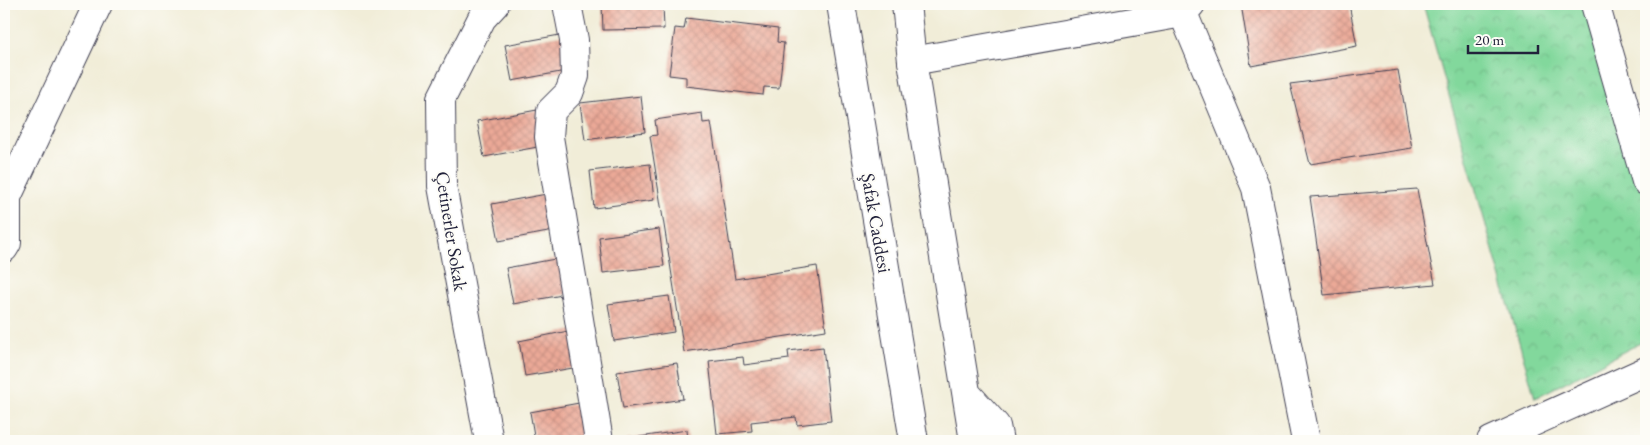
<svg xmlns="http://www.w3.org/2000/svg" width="1650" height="445" viewBox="0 0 1650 445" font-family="'EB Garamond',serif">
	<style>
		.park { fill: url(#park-crowns); stroke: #527d6c }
		.building { fill: url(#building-cross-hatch) }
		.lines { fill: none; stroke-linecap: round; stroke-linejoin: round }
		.minor-casing { stroke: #414053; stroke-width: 30 }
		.secondary-casing { stroke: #414053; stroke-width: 30 }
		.minor { stroke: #fff; stroke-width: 28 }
		.secondary { stroke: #fff; stroke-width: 28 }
		.labels { text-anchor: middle; stroke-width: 4; stroke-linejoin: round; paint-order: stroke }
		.street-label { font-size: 19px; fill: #22223b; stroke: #fdfcf7 }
	</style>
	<defs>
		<pattern id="park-crowns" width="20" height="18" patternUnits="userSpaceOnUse" patternTransform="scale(1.25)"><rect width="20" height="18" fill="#82d89c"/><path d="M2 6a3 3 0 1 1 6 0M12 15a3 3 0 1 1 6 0" fill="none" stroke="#70b987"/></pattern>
		<pattern id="building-cross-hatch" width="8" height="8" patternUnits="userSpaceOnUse" patternTransform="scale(1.25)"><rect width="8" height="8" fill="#eba997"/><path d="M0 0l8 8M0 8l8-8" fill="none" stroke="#c99183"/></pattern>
	</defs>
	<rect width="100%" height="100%" fill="#fdfcf7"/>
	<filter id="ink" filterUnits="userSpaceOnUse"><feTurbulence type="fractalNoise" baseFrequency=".02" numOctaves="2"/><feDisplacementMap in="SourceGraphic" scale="10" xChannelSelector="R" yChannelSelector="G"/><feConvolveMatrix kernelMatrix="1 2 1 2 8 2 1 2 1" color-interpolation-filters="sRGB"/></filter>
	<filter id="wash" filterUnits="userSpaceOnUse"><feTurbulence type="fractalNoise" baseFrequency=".0096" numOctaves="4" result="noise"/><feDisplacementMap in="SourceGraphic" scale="20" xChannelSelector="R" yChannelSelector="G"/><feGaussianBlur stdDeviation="1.12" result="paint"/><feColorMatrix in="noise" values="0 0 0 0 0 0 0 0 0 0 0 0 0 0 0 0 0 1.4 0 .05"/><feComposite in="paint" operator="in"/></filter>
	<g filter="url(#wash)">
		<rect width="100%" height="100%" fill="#f1edd8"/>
		<path class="park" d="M1423 4H1593L1646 187V340L1535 398Z"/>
		<g id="blocks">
			<path class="building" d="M602 4H663L664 29 603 30Z
				M1241 4H1349L1357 46 1251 66Z
				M1640 4H1646V25Z
				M686 18 778 29 777 42 784 43 779 88 764 87 763 95 686 86V77L669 75 675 28 684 29Z
				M565 34 571 70 512 81 505 45Z
				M1398 70 1412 148 1310 164 1290 84Z
				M641 96 645 132 585 140 580 103Z
				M537 110 543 146 484 157 477 121Z
				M702 113 703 123 711 122 735 279 817 266 826 330 684 352 650 136 657 135 655 120Z
				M650 164 654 200 594 208 590 171Z
				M1417 189 1435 284 1324 295 1310 197Z
				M552 193 559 230 499 241 492 204Z
				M659 229 664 266 603 273 599 237Z
				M566 257 573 293 513 304 506 268Z
				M669 296 674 332 614 341 608 304Z
				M578 329 585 366 525 376 519 341Z
				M823 347 831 421 797 425 796 417 751 422 752 431 717 434 709 361 743 357 744 365 789 359 788 351Z
				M677 363 683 399 623 408 617 372Z
				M590 401 596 437 574 441H535L530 412Z
				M687 430 688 441H627L626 439Z"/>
		</g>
	</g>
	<g filter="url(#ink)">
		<use href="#blocks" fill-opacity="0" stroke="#414053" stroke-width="1"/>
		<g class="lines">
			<defs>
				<path id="minor" d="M567 4 574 40 575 76 569 93 551 111 549 137 599 441
					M1595 4 1646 181
					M1183 13 1256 188 1306 441
					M912 61 1183 13 1191 4
					M4 195 7 197V243L4 248
					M7 197 98 4
					M489 441 442 186 441 99 482 18 495 4
					M1491 441 1646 371"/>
				<path id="secondary" d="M841 4 914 441
					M906 4 912 61 974 441
					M967 394 996 426 999 441"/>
			</defs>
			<use href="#minor" class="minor-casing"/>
			<use href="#secondary" class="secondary-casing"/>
			<use href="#minor" class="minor"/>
			<use href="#secondary" class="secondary"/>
		</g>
	</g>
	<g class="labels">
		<g class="street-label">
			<text transform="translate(877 223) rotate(80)" y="7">Şafak Caddesi</text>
			<text transform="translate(452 231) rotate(81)" y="7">Çetinerler Sokak</text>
		</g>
	</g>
	<rect width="1650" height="445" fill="none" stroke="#fdfcf7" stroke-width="20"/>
	<path d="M1468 45v8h70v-8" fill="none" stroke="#22223b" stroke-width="2.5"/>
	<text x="1475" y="45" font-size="15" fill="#22223b" stroke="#fdfcf7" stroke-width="4" paint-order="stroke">20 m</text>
</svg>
